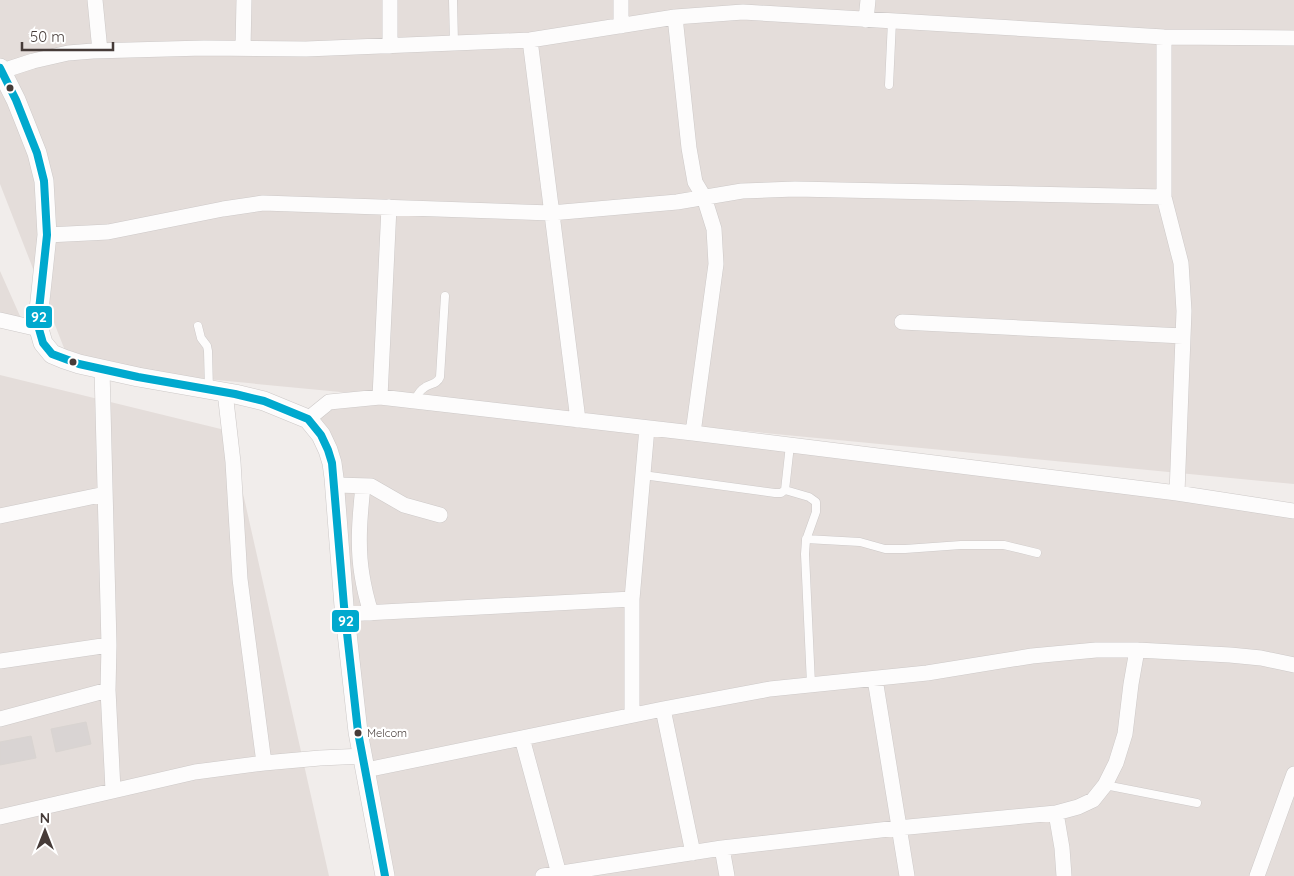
<svg xmlns="http://www.w3.org/2000/svg" width="1294" height="876" viewBox="0 0 1294 876" font-family="Quicksand,sans-serif">
	<style>
		.residential { fill: #e4ddda }
		.building { fill: #d9d4d3; stroke: #d9d4d1 }
		.lines { fill: none; stroke-linecap: round; stroke-linejoin: round }
		.service-casing { stroke: #cdc9c8; stroke-width: 9 }
		.minor-casing { stroke: #cdc9c8; stroke-width: 16 }
		.tertiary-casing { stroke: #cdc9c8; stroke-width: 20 }
		.service { stroke: #fdfcfc; stroke-width: 8 }
		.minor { stroke: #fdfcfc; stroke-width: 15 }
		.tertiary { stroke: #fdfcfc; stroke-width: 19 }
		.bus-1-casing { stroke: #fff; stroke-width: 11 }
		.bus-1 { stroke: #00a9ce; stroke-width: 8 }
		.bus-dot { fill: #463b38; stroke: #fff; stroke-width: 2 }
		.labels { text-anchor: middle; stroke-width: 4.5; stroke-linejoin: round; paint-order: stroke }
		.bus-label { font-size: 11px; fill: #463b38; stroke: #fff; text-anchor: start }
		.line-badge { stroke: #fff; stroke-width: 2 }
		.badge-label { font-size: 14px; text-anchor: middle; font-weight: bold; fill: #fff }
	</style>
	<rect width="100%" height="100%" fill="#f1edeb"/>
	<path class="residential" d="M0 0H1294V484L71 366 0 184Z
		M0 271 24 325 0 317Z
		M0 375 229 431 329 876H0Z
		M355 399 1294 511V876H385L321 436 308 419Z"/>
	<path class="building" d="M86 722 91 744 56 752 51 729Z
		M31 736 36 758 0 765V742Z"/>
	<g class="lines">
		<defs>
			<path id="service" d="M453 0 454 43
				M889 85 892 21
				M198 326 201 338 207 346 208 351 209 390
				M414 401C417 396 419 391 424 388 430 383 437 385 440 377L445 296
				M643 475 775 493H781L785 490 790 445
				M785 490 809 497 816 502V512L806 540 805 554 811 684
				M806 539 860 542 885 549H905L961 545H1004L1037 553
				M1105 785 1197 803"/>
			<path id="minor" d="M95 0 100 51
				M621 0V26
				M675 17 689 148 695 182 704 197 714 229 716 264 693 433
				M866 20 868 0
				M1164 37V197L1181 263 1184 311 1177 493
				M530 40 578 420
				M390 46V0
				M243 48 244 0
				M2 71 33 61 68 53 93 51 204 48 306 49 530 40 675 17 743 12 1164 37 1294 38
				M47 235 108 232 223 209 263 203 551 213 677 202 742 191 795 189 1164 197
				M0 320 39 329
				M902 322 1183 336
				M102 369 109 645 108 690 113 790
				M225 392 233 462 240 579 264 763
				M380 397 389 207
				M308 419 329 402 380 397 693 433 1177 493 1294 511
				M335 485 371 486 404 505 440 515
				M363 486C360 515 357 545 362 575 364 588 367 600 371 613
				M0 516 105 494
				M345 614 632 599
				M0 661 109 645
				M875 679 907 876
				M663 709 693 853
				M632 715V599L647 428
				M0 719 108 690
				M522 738 559 874
				M366 770 663 709 770 689 927 673 1032 656 1096 650H1137L1230 655 1261 658 1294 665
				M1056 813 1062 848 1064 876
				M0 817 195 772 264 763 320 758 364 756
				M722 848 727 876
				M543 876 722 848 898 828 1056 813 1078 807 1093 800 1105 785 1116 763 1125 734 1131 684 1137 650
				M1257 876 1294 774"/>
			<path id="tertiary" d="M0 68 16 100 26 125 37 153 44 181 47 235 39 310V329L43 343 52 354 64 359 79 364 138 377 235 394 264 401 308 419 321 435 328 450 332 463 334 478 344 606 358 732 385 876"/>
		</defs>
		<use href="#service" class="service-casing"/>
		<use href="#minor" class="minor-casing"/>
		<use href="#tertiary" class="tertiary-casing"/>
		<use href="#service" class="service"/>
		<use href="#minor" class="minor"/>
		<use href="#tertiary" class="tertiary"/>
		<defs>
			<path id="bus-1" d="M0 68 16 100 37 153 44 181 47 235 39 310V329L43 343 52 354 79 364 138 377 235 394 264 401 308 419 321 435 328 450 332 463 344 606 358 732 385 876"/>
		</defs>
		<use href="#bus-1" class="bus-1-casing"/>
		<use href="#bus-1" class="bus-1"/>
	</g>
	<g class="bus-dot">
		<circle cx="10" cy="88" r="4.5"/>
		<circle cx="73" cy="362" r="4.5"/>
		<circle cx="358" cy="733" r="4.5"/>
	</g>
	<g class="labels">
		<g class="bus-label">
			<text x="367" y="737">Melcom</text>
		</g>
	</g>
	<g class="line-badge">
		<rect x="25" y="305" width="28" height="24" rx="5" fill="#00a9ce"/>
		<rect x="331" y="609" width="29" height="24" rx="5" fill="#00a9ce"/>
	</g>
	<g class="badge-label">
		<text x="39" y="322">92</text>
		<text x="346" y="626">92</text>
	</g>
	<g transform="translate(45 831)" stroke="#ffffff" stroke-width="4" paint-order="stroke">
	<path d="M0-4L9 19L0 12L-9 19Z" fill="#463b38"/>
	<text y="-8" font-size="14" font-weight="bold" text-anchor="middle" fill="#463b38">N</text>
	</g>
	<path d="M22 42v8h91v-8" fill="none" stroke="#463b38" stroke-width="2.5"/>
	<text x="30" y="42" font-size="15" fill="#463b38" stroke="#ffffff" stroke-width="4" paint-order="stroke">50 m</text>
</svg>
